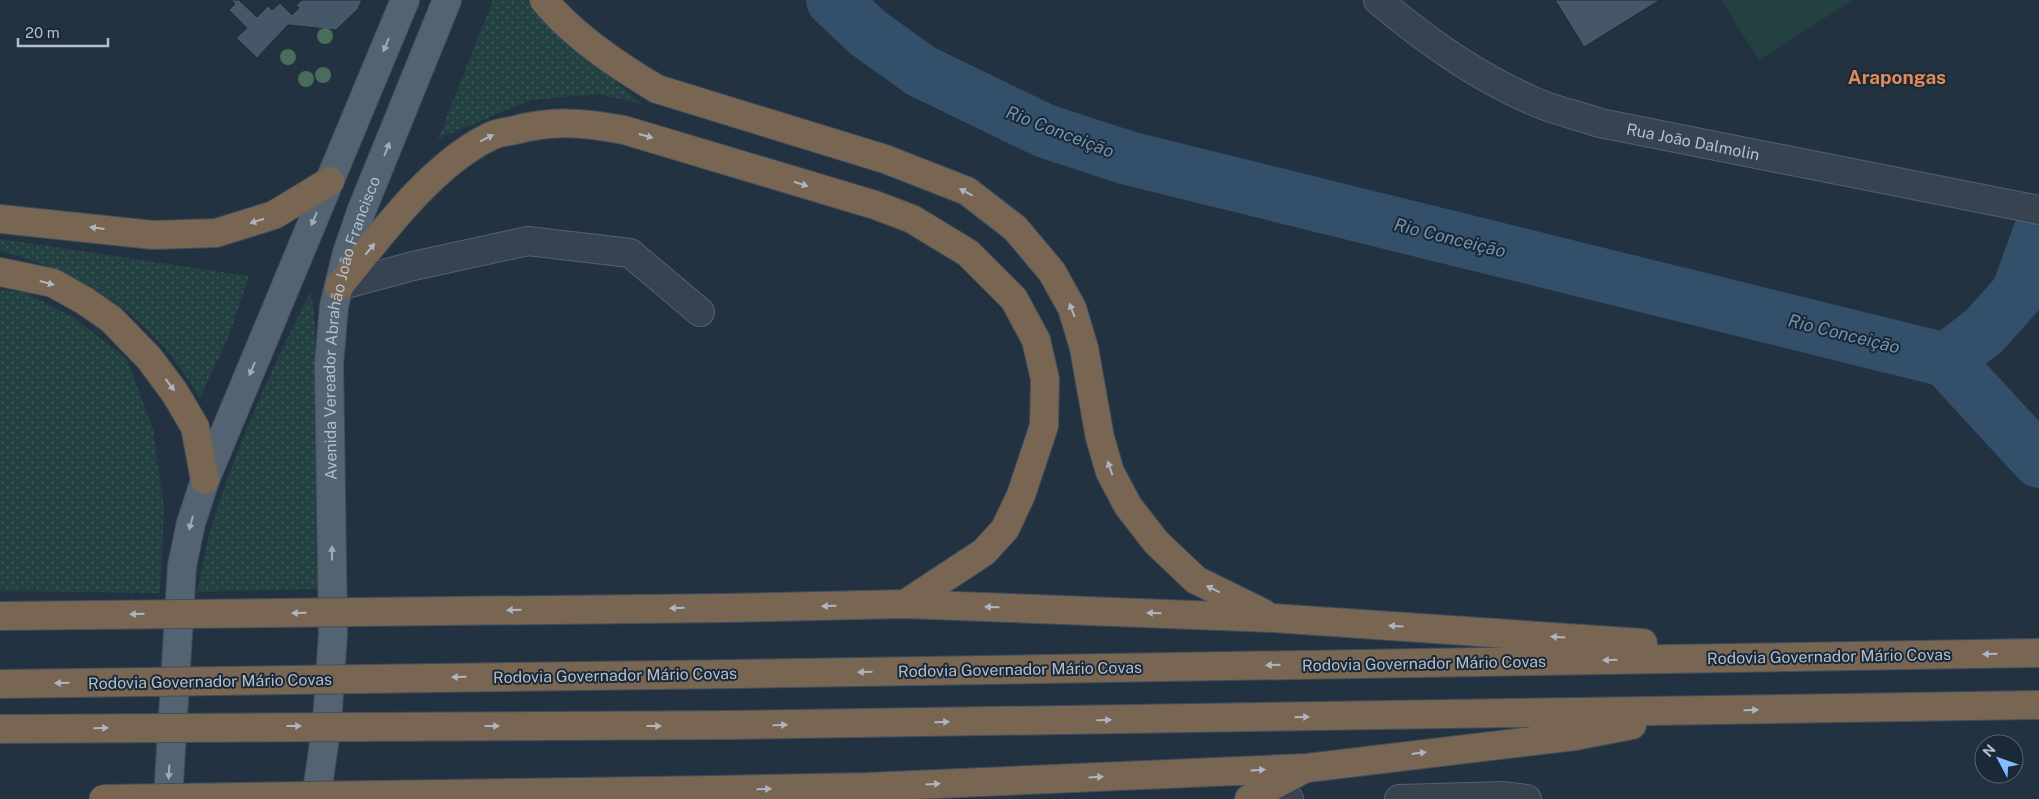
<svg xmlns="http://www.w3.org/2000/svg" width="2039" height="799" viewBox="0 0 2039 799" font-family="'Public Sans',sans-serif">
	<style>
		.grass { fill: url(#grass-dots) }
		.pitch { fill: #244142 }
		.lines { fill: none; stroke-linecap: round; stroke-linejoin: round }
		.river { stroke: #344f6a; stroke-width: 54 }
		.building { fill: #465768; stroke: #1d2a38 }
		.minor-casing { stroke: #54616f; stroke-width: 30 }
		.major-casing { stroke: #434f5d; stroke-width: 30 }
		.highway-casing { stroke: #414e5c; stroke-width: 30 }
		.minor { stroke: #374351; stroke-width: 28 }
		.major { stroke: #546371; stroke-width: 28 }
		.highway { stroke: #786653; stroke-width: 28 }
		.highway-bridge-casing { stroke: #414e5c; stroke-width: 30; stroke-linecap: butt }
		.highway-bridge { stroke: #786653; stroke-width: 28 }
		.tree { fill: #486e5b }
		.oneway { fill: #a0acba }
		.oneway2 { fill: #adb5c0 }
		.labels { text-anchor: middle; stroke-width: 4; stroke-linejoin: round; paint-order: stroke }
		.street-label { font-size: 16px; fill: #b3becc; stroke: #1b2836 }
		.water-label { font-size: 18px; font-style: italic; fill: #7092b2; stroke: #1b2836 }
		.quarter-label { font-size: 19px; font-weight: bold; fill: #e08a5a; stroke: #1b2836 }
	</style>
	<defs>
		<pattern id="grass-dots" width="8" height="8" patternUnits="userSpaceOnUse" patternTransform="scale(1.25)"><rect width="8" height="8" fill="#244142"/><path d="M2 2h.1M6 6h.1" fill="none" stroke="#415b5c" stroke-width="1.8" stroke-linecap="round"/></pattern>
	</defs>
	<rect width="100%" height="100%" fill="#223241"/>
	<path class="grass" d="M493 0H531L586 56 642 104 598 94 530 100 438 139Z
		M0 239 249 276 228 338 200 398C152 318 90 274 0 251Z
		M0 289 26 293 73 317 127 359 153 429 164 509 160 593 0 591Z
		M311 291 315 324 321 589 197 592C202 571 205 548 211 528 236 446 272 367 311 291Z"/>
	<path class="pitch" d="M1721 0H1853L1759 60Z"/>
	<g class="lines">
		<path class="river" d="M833 0 868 33 921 71 1045 131 1128 158 1946 360
			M1946 360 1984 331 2018 293 2039 235
			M1946 360 2039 461"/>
	</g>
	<path class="building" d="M231 0H239L257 17 268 6 272 10 280 3 292 15 299 8 296 5 302 0H362L358 9 336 30 288 25 257 58 236 38 247 28 229 10 235 4Z
		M1555 0H1660L1584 47Z"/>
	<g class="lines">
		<defs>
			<g id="minor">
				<path id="s1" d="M1378 0C1425 40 1474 75 1531 100 1552 110 1577 115 1600 123L2039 210"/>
				<path d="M339 286 413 266 528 241 630 253 700 312"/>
				<path d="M1268 789 1289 799"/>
				<path d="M1399 799 1504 796 1527 799"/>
			</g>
			<g id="major">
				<path d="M168 799 182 566 191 523 205 480 405 0"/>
				<path id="s2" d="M316 799 327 723 333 633 329 364 334 306 347 253 361 212 447 0"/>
			</g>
			<path id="highway" d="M544 0C572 35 618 66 657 89L885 159 967 191 1015 228 1052 272 1072 308 1084 348 1100 438 1110 472 1128 506 1156 542 1196 580 1263 613
				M0 219 153 235 216 233 274 215 330 181
				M0 272 53 283 85 301 111 319 149 358 175 393 195 427 205 480
				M339 286C380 236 430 166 489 137 496 133 504 132 511 131 553 120 582 122 624 130L875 205 912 219 968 253 1014 299 1036 340 1045 379 1044 426 1021 495 1005 529 984 552 905 604
				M725 608 905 604 1273 618 1643 643
				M736 674 2039 653
				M731 725 2039 705
				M715 790 867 787 1307 768 1575 736 1632 725
				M1249 799 1300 771"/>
		</defs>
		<use href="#minor" class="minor-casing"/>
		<use href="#major" class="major-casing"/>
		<use href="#highway" class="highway-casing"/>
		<use href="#minor" class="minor"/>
		<use href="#major" class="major"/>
		<use href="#highway" class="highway"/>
		<defs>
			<path id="highway-bridge" d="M0 616 725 608
				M0 684 736 674
				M0 729 731 725
				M103 799 715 790"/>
		</defs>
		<use href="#highway-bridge" class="highway-bridge-casing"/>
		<use href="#highway-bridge" class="highway-bridge"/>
	</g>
	<g class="tree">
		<circle cx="325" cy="36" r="8"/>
		<circle cx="288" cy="57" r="8"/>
		<circle cx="323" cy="75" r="8"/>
		<circle cx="306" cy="79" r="8"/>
	</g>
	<defs><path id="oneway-solid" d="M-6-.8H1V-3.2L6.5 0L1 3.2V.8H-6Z" transform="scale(1.25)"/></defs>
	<g class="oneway">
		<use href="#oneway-solid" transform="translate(386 45) rotate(112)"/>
		<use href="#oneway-solid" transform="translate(387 149) rotate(-68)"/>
		<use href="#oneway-solid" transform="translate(314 219) rotate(113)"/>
		<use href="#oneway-solid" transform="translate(252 369) rotate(113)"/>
		<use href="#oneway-solid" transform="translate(191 523) rotate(105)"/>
		<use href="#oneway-solid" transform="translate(332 553) rotate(-90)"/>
		<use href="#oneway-solid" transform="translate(169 772) rotate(93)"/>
	</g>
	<g class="oneway2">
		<use href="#oneway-solid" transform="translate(646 136) rotate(15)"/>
		<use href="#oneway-solid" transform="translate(487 138) rotate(-26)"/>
		<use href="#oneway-solid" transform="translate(801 184) rotate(17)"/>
		<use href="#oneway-solid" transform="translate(966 192) rotate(-152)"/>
		<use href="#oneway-solid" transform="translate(257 221) rotate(163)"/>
		<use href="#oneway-solid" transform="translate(97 228) rotate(-173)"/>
		<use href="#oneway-solid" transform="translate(370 249) rotate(-51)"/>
		<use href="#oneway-solid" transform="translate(47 283) rotate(15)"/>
		<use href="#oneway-solid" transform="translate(1072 310) rotate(-111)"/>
		<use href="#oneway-solid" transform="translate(170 385) rotate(54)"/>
		<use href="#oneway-solid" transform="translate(1110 468) rotate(-110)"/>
		<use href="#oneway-solid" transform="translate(1213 589) rotate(-154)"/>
		<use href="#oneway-solid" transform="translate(829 606) rotate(179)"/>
		<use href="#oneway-solid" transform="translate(992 607) rotate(-178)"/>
		<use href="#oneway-solid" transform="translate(677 608) rotate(179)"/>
		<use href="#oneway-solid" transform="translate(514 610) rotate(179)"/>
		<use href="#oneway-solid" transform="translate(299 613) rotate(179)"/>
		<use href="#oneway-solid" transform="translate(1154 613) rotate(-178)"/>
		<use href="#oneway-solid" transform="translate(137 614) rotate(179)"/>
		<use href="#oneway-solid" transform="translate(1396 626) rotate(-176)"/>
		<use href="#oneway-solid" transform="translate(1558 637) rotate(-176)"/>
		<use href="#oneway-solid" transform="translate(1990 654) rotate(179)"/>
		<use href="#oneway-solid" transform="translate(1610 660) rotate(179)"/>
		<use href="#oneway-solid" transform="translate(1273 665) rotate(179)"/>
		<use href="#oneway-solid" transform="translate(865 672) rotate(179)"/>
		<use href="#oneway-solid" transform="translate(459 677) rotate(179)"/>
		<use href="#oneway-solid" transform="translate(62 683) rotate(179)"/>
		<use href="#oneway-solid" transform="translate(1751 710) rotate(-1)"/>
		<use href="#oneway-solid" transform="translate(1302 717) rotate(-1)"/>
		<use href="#oneway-solid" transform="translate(1104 720) rotate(-1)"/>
		<use href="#oneway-solid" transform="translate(942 722) rotate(-1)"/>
		<use href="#oneway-solid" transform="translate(780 725) rotate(-1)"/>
		<use href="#oneway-solid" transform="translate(294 726)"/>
		<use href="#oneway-solid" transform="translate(492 726)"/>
		<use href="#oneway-solid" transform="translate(654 726)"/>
		<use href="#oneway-solid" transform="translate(101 728) rotate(-1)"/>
		<use href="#oneway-solid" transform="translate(1419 753) rotate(-7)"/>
		<use href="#oneway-solid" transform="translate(1258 770) rotate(-3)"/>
		<use href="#oneway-solid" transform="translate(1096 777) rotate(-3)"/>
		<use href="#oneway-solid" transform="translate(933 784) rotate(-3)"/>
		<use href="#oneway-solid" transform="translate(764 789) rotate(-1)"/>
	</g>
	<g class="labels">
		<g class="street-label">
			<text dy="6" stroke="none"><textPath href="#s1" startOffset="351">Rua João Dalmolin</textPath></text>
			<text dy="6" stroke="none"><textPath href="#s2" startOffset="475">Avenida Vereador Abrahão João Francisco</textPath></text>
			<text transform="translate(1829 656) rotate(-1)" y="6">Rodovia Governador Mário Covas</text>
			<text transform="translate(1424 663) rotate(-1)" y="6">Rodovia Governador Mário Covas</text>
			<text transform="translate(1020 669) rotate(-1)" y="6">Rodovia Governador Mário Covas</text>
			<text transform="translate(615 675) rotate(-1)" y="6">Rodovia Governador Mário Covas</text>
			<text transform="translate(210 681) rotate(-1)" y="6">Rodovia Governador Mário Covas</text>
		</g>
		<g class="water-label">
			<text transform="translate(1060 132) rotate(21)" y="6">Rio Conceição</text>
			<text transform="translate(1450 238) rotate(14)" y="6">Rio Conceição</text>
			<text transform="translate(1844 334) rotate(14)" y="6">Rio Conceição</text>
		</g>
		<g class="quarter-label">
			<text x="1897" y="84">Arapongas</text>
		</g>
	</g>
	<g transform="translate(1999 759) rotate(311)"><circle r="24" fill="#1b2836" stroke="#586472"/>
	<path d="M0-4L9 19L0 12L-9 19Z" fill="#84bdff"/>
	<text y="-8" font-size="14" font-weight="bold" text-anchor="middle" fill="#b3becc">N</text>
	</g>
	<path d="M18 38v8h90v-8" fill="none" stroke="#b3becc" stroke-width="2.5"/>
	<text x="25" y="38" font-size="15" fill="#b3becc" stroke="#1b2836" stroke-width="4" paint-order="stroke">20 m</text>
</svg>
